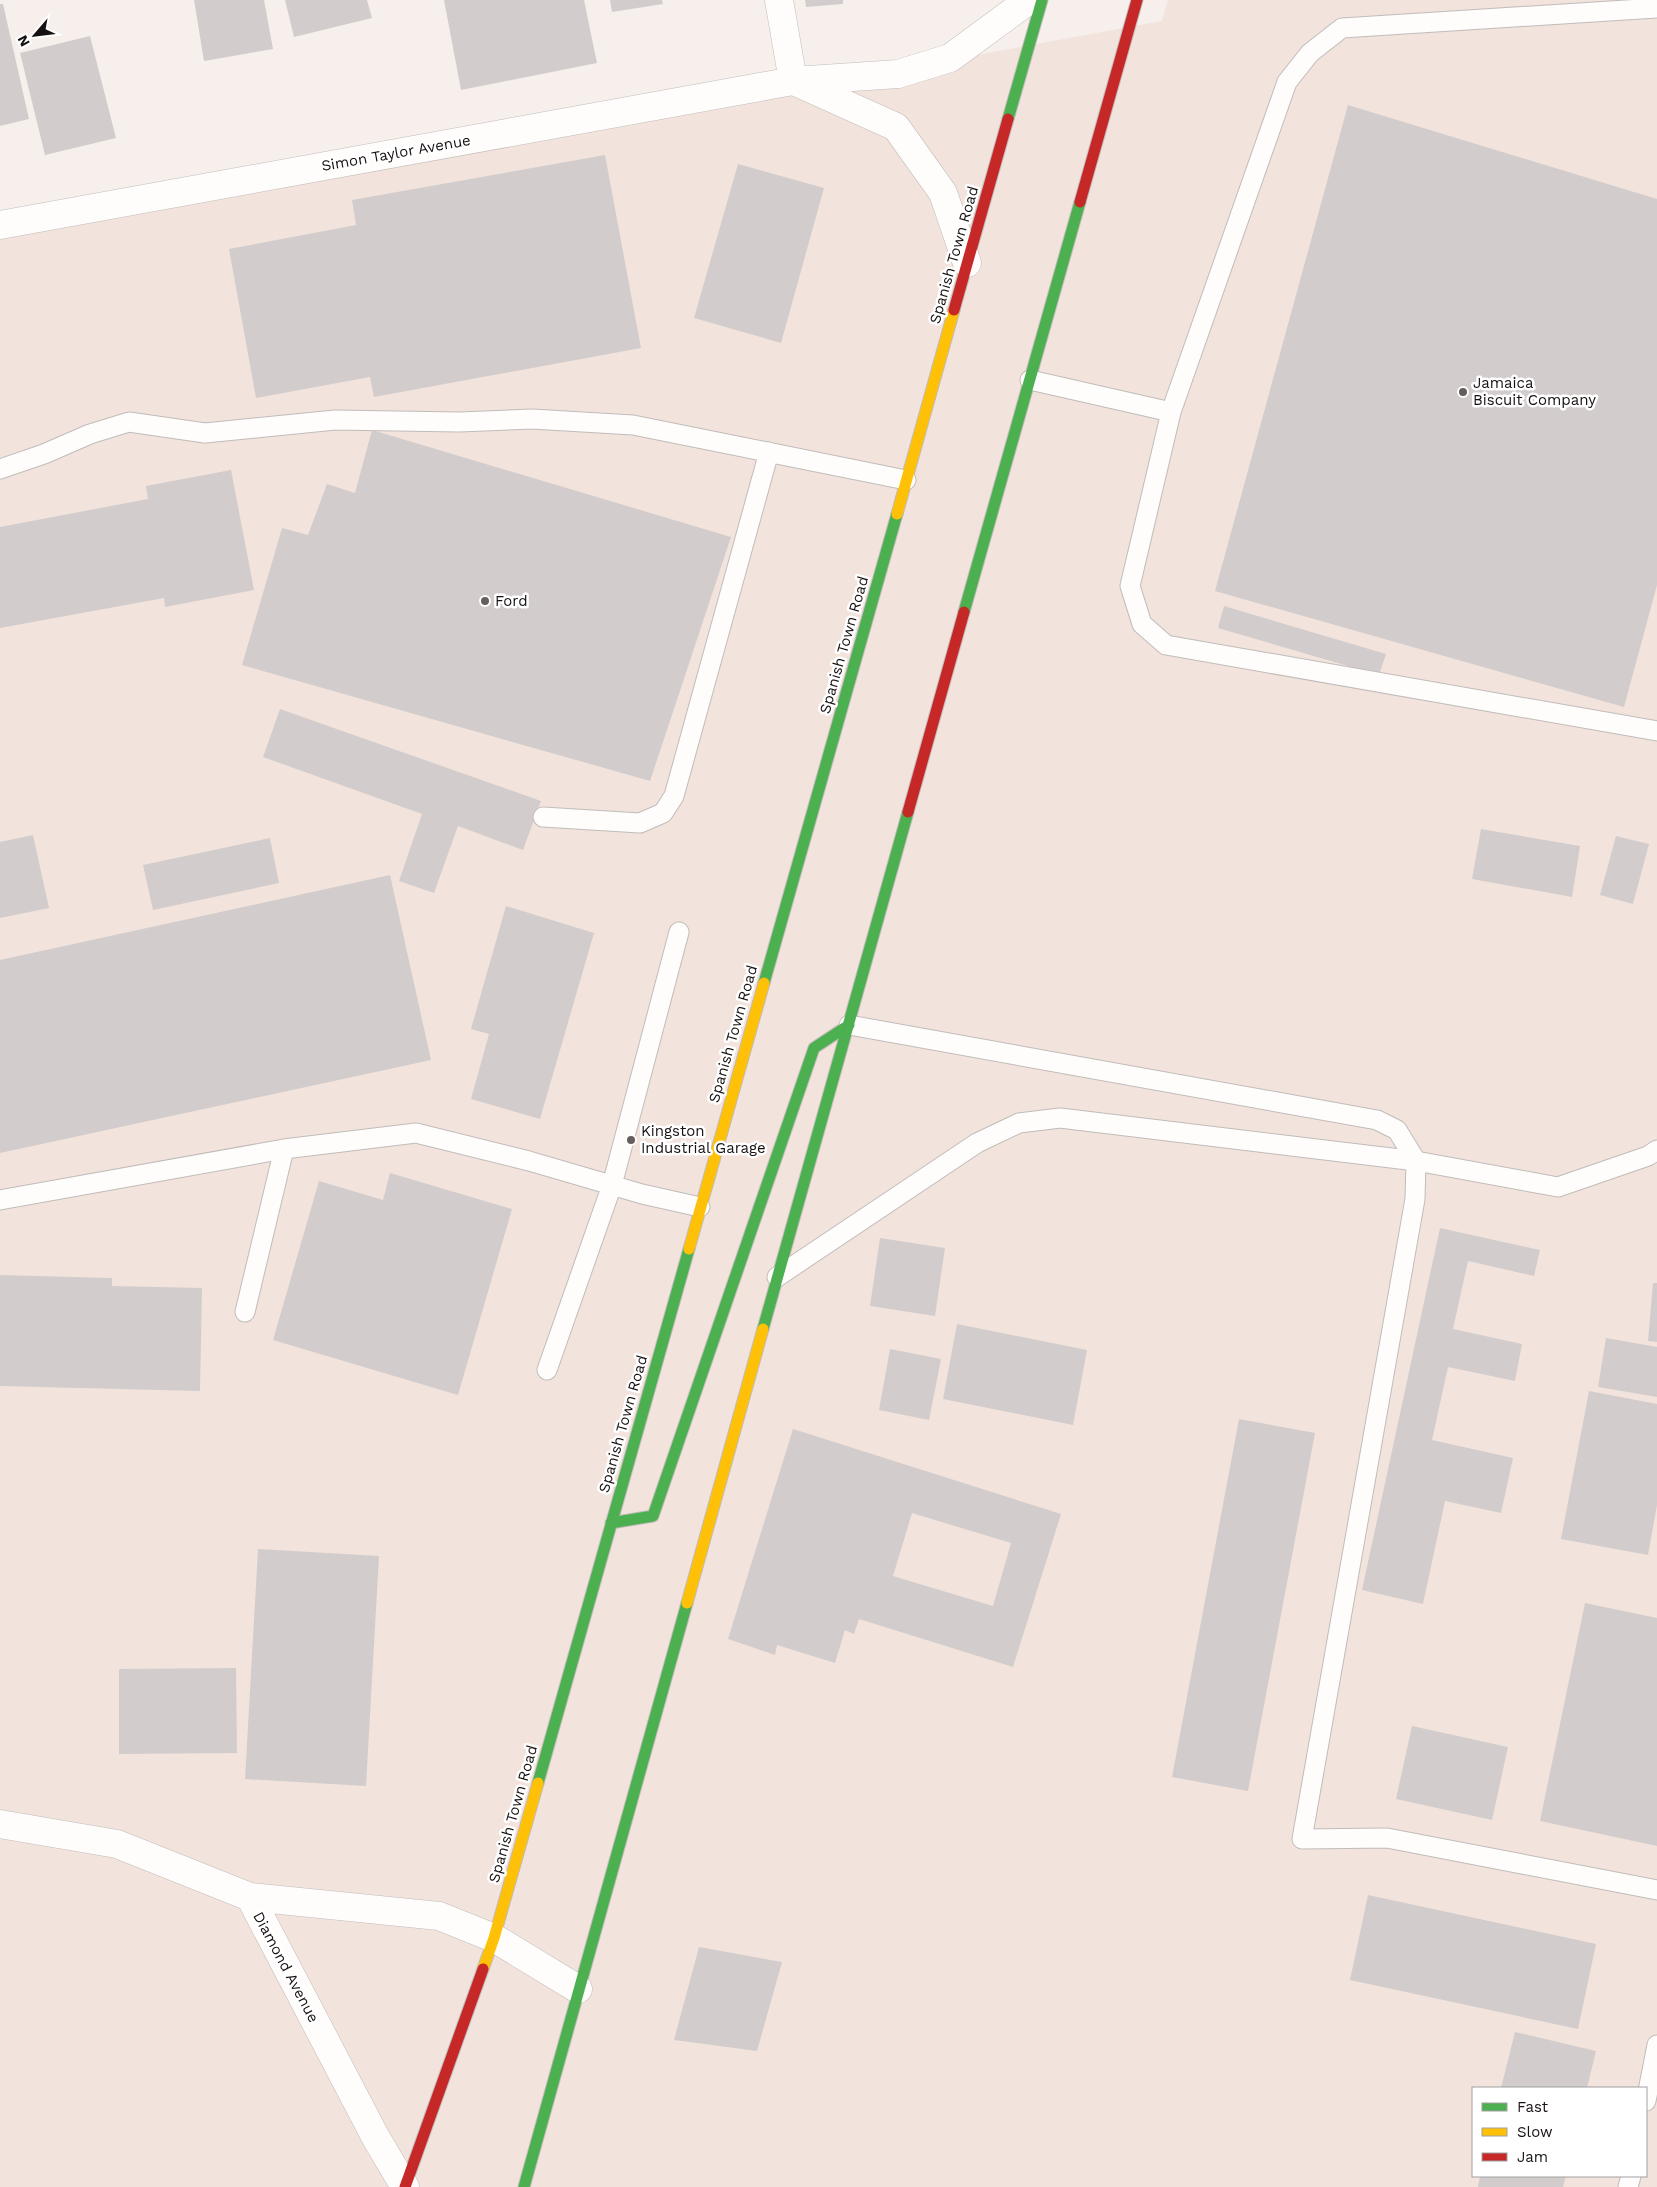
<svg xmlns="http://www.w3.org/2000/svg" width="1657" height="2187" viewBox="0 0 1657 2187" font-family="'Work Sans',sans-serif">
	<style>
		.industrial { fill: #f2e3dc; fill-rule: evenodd }
		.building { fill: #d2cdcc; fill-rule: evenodd }
		.lines { fill: none; stroke-linecap: round; stroke-linejoin: round }
		.lane-casing { stroke: #c1bcba; stroke-width: 21 }
		.street-casing { stroke: #c1bcba; stroke-width: 29 }
		.fast-casing { stroke: #c1bcba; stroke-width: 13 }
		.slow-casing { stroke: #c1bcba; stroke-width: 13 }
		.jam-casing { stroke: #c1bcba; stroke-width: 13 }
		.lane { stroke: #fefdfc; stroke-width: 19 }
		.street { stroke: #fefdfc; stroke-width: 28 }
		.fast { stroke: #4caf50; stroke-width: 11 }
		.slow { stroke: #ffc107; stroke-width: 11 }
		.jam { stroke: #c62828; stroke-width: 11 }
		.poi-dot { fill: #645f5e; stroke: #fff; stroke-width: 2 }
		.labels { text-anchor: middle; stroke-width: 5; stroke-linejoin: round; paint-order: stroke }
		.street-label { font-size: 15px; fill: #161211; stroke: #fff }
		.poi-label { font-size: 15px; fill: #161211; stroke: #fff; text-anchor: start }
	</style>
	<rect width="100%" height="100%" fill="#f6efec"/>
	<path class="industrial" d="M1168 0H1657V2187H0V234L1162 21ZM1473 2088H1646V2176H1473Z"/>
	<path class="building" d="M194 0H264L273 49 204 61Z
		M285 0H367L372 18 294 37Z
		M444 0H584L597 63 461 90Z
		M610 0H662L663 4 612 12Z
		M805 0H843V4L806 7Z
		M0 4H3L29 119 0 126Z
		M90 36 116 138 45 155 20 53Z
		M1348 105 1657 199V585L1624 707 1215 591Z
		M605 155 641 348 374 397 370 377 256 398 229 249 356 225 352 200Z
		M738 164 824 188 781 343 694 318Z
		M372 430 731 537 650 781 242 665 282 528 308 535 327 484 355 493Z
		M231 470 254 590 165 607 164 598 0 628V527L148 499 146 486Z
		M1224 606 1386 654 1379 675 1218 628Z
		M280 709 541 801 523 850 458 826 434 893 399 881 422 814 263 757Z
		M1481 829 1580 846 1572 897 1472 879Z
		M33 835 49 908 0 918V842Z
		M1616 836 1649 844 1633 904 1600 895Z
		M270 838 279 883 153 910 143 865Z
		M390 875 431 1060 0 1153V960Z
		M506 906 594 933 540 1119 471 1099 489 1034 471 1029Z
		M390 1173 512 1209 458 1395 273 1340 319 1181 383 1200Z
		M1440 1228 1540 1250 1534 1276 1468 1261 1453 1329 1522 1344 1515 1381 1448 1367 1432 1440 1513 1458 1501 1513 1445 1501 1423 1604 1362 1590Z
		M880 1238 945 1248 935 1316 870 1306Z
		M0 1275 112 1278V1286L202 1288 200 1391 0 1386Z
		M1653 1283H1657V1342L1648 1341Z
		M957 1324 1087 1350 1073 1425 943 1399Z
		M1606 1338 1657 1347V1397L1598 1387Z
		M890 1349 941 1359 929 1420 879 1410Z
		M1589 1391 1657 1404V1505L1648 1555 1561 1539Z
		M1239 1419 1315 1433 1248 1791 1172 1777Z
		M793 1429 1061 1514 1013 1667 859 1619 854 1634 845 1630 835 1663 777 1645 775 1655 728 1639ZM912 1513 1011 1543 993 1606 893 1576Z
		M258 1549 379 1556 366 1786 245 1779Z
		M1585 1603 1657 1618V1846L1540 1821Z
		M236 1668 237 1753 119 1754V1669Z
		M1412 1726 1508 1747 1492 1820 1396 1799Z
		M1368 1895 1596 1944 1578 2029 1350 1980Z
		M699 1947 782 1962 757 2051 674 2040Z
		M1515 2032 1596 2051 1587 2088H1501Z
		M1480 2176H1566L1563 2187H1478Z"/>
	<g class="lines">
		<defs>
			<path id="lane" d="M1657 8 1342 28 1310 53 1287 82 1171 412 1130 586 1142 624 1166 645 1657 731
				M1030 380 1171 412
				M0 469 44 454 90 434 129 422 205 433 335 420 459 422 532 419 633 425 906 480
				M543 817 640 823 663 813 674 796 769 452
				M849 1025 1377 1120 1397 1130 1416 1161 1415 1199 1302 1839 1387 1838 1657 1890
				M0 1200 284 1149 416 1133 529 1161 642 1194 700 1207
				M777 1277 977 1143 1019 1123 1060 1118 1416 1161 1558 1187 1648 1156 1657 1150
				M245 1312 284 1149
				M547 1370 612 1185 679 932
				M1646 2101 1657 2045
				M1628 2187 1631 2176"/>
			<path id="street" d="M779 0 793 81
				M796 82 896 127 943 193 967 263
				M0 225 793 81 898 74 950 58 1029 0
				M0 1824 117 1844 250 1897 439 1916 494 1938 578 1989
				M250 1897 376 2138 405 2187"/>
			<path id="fast" d="M1008 119 1042 0
				M964 612 1080 202
				M764 983 897 514
				M763 1329 908 812
				M611 1523 653 1516 814 1048 849 1025
				M538 1783 689 1249
				M524 2187 687 1603"/>
			<path id="slow" d="M897 514 954 310
				M689 1249 764 983
				M687 1603 763 1329
				M483 1969 494 1938 538 1783"/>
			<path id="jam" d="M1080 202 1137 0
				M954 310 1008 119
				M908 812 964 612
				M405 2187 483 1969"/>
		</defs>
		<use href="#lane" class="lane-casing"/>
		<use href="#street" class="street-casing"/>
		<use href="#fast" class="fast-casing"/>
		<use href="#slow" class="slow-casing"/>
		<use href="#jam" class="jam-casing"/>
		<use href="#lane" class="lane"/>
		<use href="#street" class="street"/>
		<use href="#fast" class="fast"/>
		<use href="#slow" class="slow"/>
		<use href="#jam" class="jam"/>
	</g>
	<g class="poi-dot">
		<circle cx="1463" cy="392" r="5"/>
		<circle cx="485" cy="601" r="5"/>
		<circle cx="631" cy="1140" r="5"/>
	</g>
	<g class="labels">
		<g class="street-label">
			<text transform="translate(396 153) rotate(-10)" y="5">Simon Taylor Avenue</text>
			<text transform="translate(954 255) rotate(-74)" y="5">Spanish Town Road</text>
			<text transform="translate(844 645) rotate(-74)" y="5">Spanish Town Road</text>
			<text transform="translate(733 1034) rotate(-74)" y="5">Spanish Town Road</text>
			<text transform="translate(623 1424) rotate(-74)" y="5">Spanish Town Road</text>
			<text transform="translate(513 1814) rotate(-74)" y="5">Spanish Town Road</text>
			<text transform="translate(286 1967) rotate(62)" y="5">Diamond Avenue</text>
		</g>
		<g class="poi-label">
			<text x="1473" y="388">Jamaica<tspan x="1473" dy="17">Biscuit Company</tspan></text>
			<text x="495" y="606">Ford</text>
			<text x="641" y="1136">Kingston<tspan x="641" dy="17">Industrial Garage</tspan></text>
		</g>
	</g>
	<rect x="1472" y="2087" width="175" height="90" fill="#ffffff" stroke="#a2a0a0"/>
	<rect x="1482" y="2103" width="25" height="8" fill="#4caf50" stroke="#a2a0a0"/>
	<text x="1517" y="2112" font-size="15" fill="#161211">Fast</text>
	<rect x="1482" y="2128" width="25" height="8" fill="#ffc107" stroke="#a2a0a0"/>
	<text x="1517" y="2137" font-size="15" fill="#161211">Slow</text>
	<rect x="1482" y="2153" width="25" height="8" fill="#c62828" stroke="#a2a0a0"/>
	<text x="1517" y="2162" font-size="15" fill="#161211">Jam</text>
	<g transform="translate(35 35) rotate(242)" stroke="#ffffff" stroke-width="4" paint-order="stroke">
	<path d="M0-4L9 19L0 12L-9 19Z" fill="#161211"/>
	<text y="-8" font-size="14" font-weight="bold" text-anchor="middle" fill="#161211">N</text>
	</g>
</svg>
